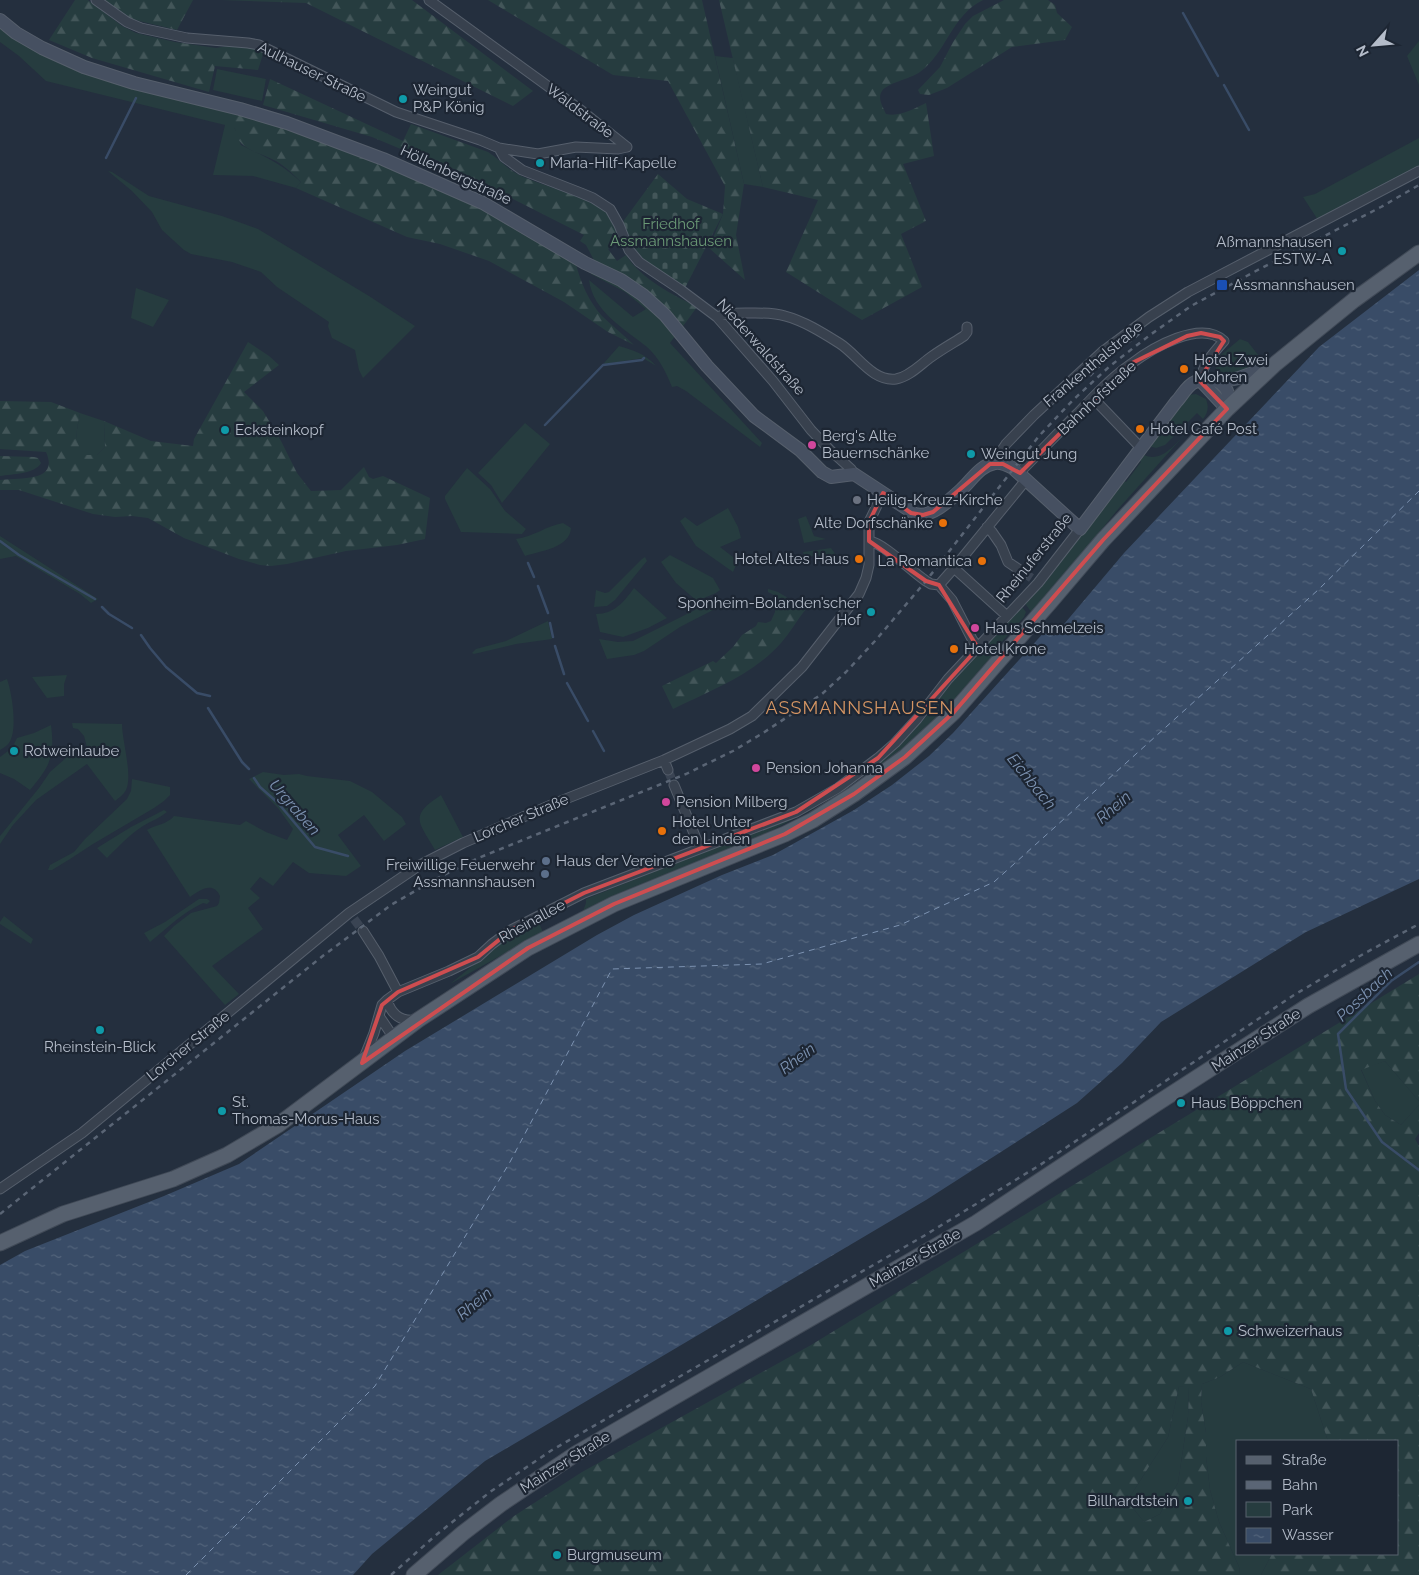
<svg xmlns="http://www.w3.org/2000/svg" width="1419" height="1575" viewBox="0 0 1419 1575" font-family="Raleway,sans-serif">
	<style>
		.green { fill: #263c3f }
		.forest { fill: url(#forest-firs); fill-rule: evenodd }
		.cemetery { fill: url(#cemetery-stones) }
		.water { fill: url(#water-ripples) }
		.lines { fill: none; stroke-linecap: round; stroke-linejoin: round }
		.stream { stroke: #394c67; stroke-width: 2.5 }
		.ferry { stroke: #7c92b1; stroke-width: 1; stroke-dasharray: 6 5; stroke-linecap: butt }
		.street-tunnel { stroke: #3a4453; stroke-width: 9; stroke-dasharray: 9 4.5; stroke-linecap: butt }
		.street-casing { stroke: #565f6c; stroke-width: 11 }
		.secondary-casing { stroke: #565f6c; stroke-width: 14 }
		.primary-casing { stroke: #414a57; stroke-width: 17 }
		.street { stroke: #38414e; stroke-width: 9 }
		.secondary { stroke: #465061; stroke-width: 12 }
		.primary { stroke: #56606e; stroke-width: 15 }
		.rail { stroke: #5a6575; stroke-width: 2.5; stroke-dasharray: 5 5; stroke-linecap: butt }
		.marked { fill: none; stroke: #ce4d50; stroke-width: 4; stroke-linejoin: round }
		.culture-dot { fill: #0f9aa8; stroke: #1d2633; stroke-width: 2 }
		.transit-dot { fill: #1a4fb4; stroke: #1d2633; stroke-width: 2 }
		.food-dot { fill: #e8710a; stroke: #1d2633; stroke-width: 2 }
		.hotel-dot { fill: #d1479c; stroke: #1d2633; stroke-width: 2 }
		.worship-dot { fill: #6b7280; stroke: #1d2633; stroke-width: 2 }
		.service-dot { fill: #5c6f8a; stroke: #1d2633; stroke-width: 2 }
		.labels { text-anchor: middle; stroke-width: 4.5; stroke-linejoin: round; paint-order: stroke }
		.street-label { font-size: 15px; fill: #b4bcc9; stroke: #1d2633 }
		.poi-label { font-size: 15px; fill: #b4bcc9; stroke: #1d2633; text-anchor: start }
		.park-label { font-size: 15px; fill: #6b9a76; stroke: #1d2633 }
		.water-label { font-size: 16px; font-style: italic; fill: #7c92b1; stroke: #1d2633 }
		.quarter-label { font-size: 18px; letter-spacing: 1px; fill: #d59563; stroke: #1d2633 }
	</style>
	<defs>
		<pattern id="forest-firs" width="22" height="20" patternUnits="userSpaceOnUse" patternTransform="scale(1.25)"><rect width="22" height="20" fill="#263c3f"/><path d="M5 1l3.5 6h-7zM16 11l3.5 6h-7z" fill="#435659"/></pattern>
		<pattern id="cemetery-stones" width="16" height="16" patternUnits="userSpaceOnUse" patternTransform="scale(1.25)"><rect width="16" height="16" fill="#263c3f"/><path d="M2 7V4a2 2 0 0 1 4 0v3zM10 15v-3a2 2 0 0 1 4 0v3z" fill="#435659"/></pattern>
		<pattern id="water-ripples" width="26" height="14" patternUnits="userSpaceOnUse" patternTransform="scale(1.25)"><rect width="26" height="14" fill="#394c67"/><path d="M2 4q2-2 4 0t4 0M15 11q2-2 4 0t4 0" fill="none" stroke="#53647b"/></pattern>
	</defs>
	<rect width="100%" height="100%" fill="#242f3e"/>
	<path class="green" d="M0 27 39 52 66 66 91 75 228 110 241 145C264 156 282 164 301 182L296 188 253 176 213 175 225 125 46 81 19 56 0 42Z
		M1419 41V85L1407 56Z
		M715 56 733 58 763 187 744 184Z
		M217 69 266 79 262 101 213 90Z
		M1419 138V166L1318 220 1303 197 1315 194Z
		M108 171 112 172 149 196 222 216 258 229 369 296 415 326 363 378 359 370 355 350 332 338 328 326 329 322 277 287 261 272 232 262 191 254 184 250 162 230 152 212 132 191Z
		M591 271 628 289 659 315 676 335 670 343 762 443 760 447 686 391 677 386 672 387C666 372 659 358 647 347 625 329 593 312 589 280L633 317 646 309 625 292 591 274Z
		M136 288 169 300 153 327 131 318Z
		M1240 339 1248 342 1262 360 1252 369 1221 375C1215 372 1215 365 1216 359Z
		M619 346C633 350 646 354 656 366L643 358 605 364 604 363Z
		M1196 394 1206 399C1209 407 1208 413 1203 419L1197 413 1165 445 1156 448 1148 446 1188 395Z
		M80 413 104 421 105 447 97 455H85C72 441 77 431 80 413Z
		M525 423 550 444 502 503 491 485 478 473Z
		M1188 431 1119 508 1053 589 1031 612 1025 603 1049 578 1122 480 1126 482 1141 462 1138 459 1142 454C1161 465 1176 443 1188 431Z
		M467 468 490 489 505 511 526 529 522 534 461 532 445 499V496Z
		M728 508 738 527 741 538 720 547 738 561 733 572 696 546 680 521 685 517 697 526Z
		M806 516 814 536 826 539 804 543 798 519Z
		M563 523 571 528C570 548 540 551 525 556L516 539C533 537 546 526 563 523Z
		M0 536 98 599 91 603 80 594 16 556 0 559Z
		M831 548 836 555C825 558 815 557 804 555L803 552Z
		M670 555 713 578 720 590 716 593 697 601 676 583 661 562Z
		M645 557 647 561 615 600 607 606 594 607 596 590 605 593 609 592 642 559Z
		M634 588 667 618 648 628 623 637 600 632 596 614C614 614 624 602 634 588Z
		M717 599 719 601 715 609 680 627 644 651 634 655 607 659 599 639 618 642 633 641Z
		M1022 607 1026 612 1024 617 998 646 993 649 985 645Z
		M548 621 552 639 516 644 474 654 472 653 476 649 506 641Z
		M983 648 996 655 947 709 915 739 875 771 873 768 900 745 926 717 950 683Z
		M67 675 64 684V696L47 698 32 677Z
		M7 679C12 693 18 730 9 743 7 746 3 748 0 750V682Z
		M72 723 122 724C122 740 133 776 126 790 124 794 119 798 115 801L87 764 36 800 13 825 0 844V836L39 788 50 772 66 758 71 749 88 751 84 736 78 729 73 728Z
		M51 725C55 757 50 766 30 790L14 779 0 773V757L8 751 12 756 18 754C20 749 17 747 14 744L17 738 34 733Z
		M263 772 284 775 299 774 307 776 350 781 372 792 402 817 406 824 384 841 364 815 338 835 361 866 346 876 309 873 293 862 273 886 260 877 250 889 260 898 248 908 263 929 212 966 239 994 225 1005 164 936 174 926 191 913 217 906 219 903 220 896C213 881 200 890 190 897L147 830C155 825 168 824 174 816L240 825 246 821 266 832 287 840 293 829 278 808 249 779Z
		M132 779 170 787V795L164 801 154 808 93 844 70 859 52 870H48L50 865 74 852 85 839 127 799 131 791Z
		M441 795 463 837 435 850C418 821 409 816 441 795Z
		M815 806V808L751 841 653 880 583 911 586 903V899L718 846 784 822Z
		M164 810 167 812C160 818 151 821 143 826 129 835 118 847 107 858L97 848 131 827Z
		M199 899H207L210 901 207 904 203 903C182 913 167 928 150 942L144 933 165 922Z
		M4 916 33 939 31 944 0 924V922Z
		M538 921 543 932 450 984 512 934Z
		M1385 1061 1419 1101V1105L1401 1125 1385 1115 1375 1101 1361 1069Z
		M1243 1362 1311 1389 1328 1441H1238V1554H1272L1261 1575H1240L1239 1567 1219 1522 1210 1490 1206 1457V1433L1201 1402 1202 1384 1220 1377Z
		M1179 1386 1189 1387 1188 1417 1178 1483 1160 1514 1144 1522 1127 1501 1168 1437Z"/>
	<path class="forest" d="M75 0H88L122 26 136 33 175 42 216 48 228 46H245L264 51 258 70 215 66 209 92 92 58 49 40Z
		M104 0H193L177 30 131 19Z
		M222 0H412L533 91 513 106 306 3Z
		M488 0H702L744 184 736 235 745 280 709 248 723 214 725 186 668 81 613 75Z
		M719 0H983C951 16 947 52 920 72 910 79 887 83 882 91 877 98 883 107 886 114 900 117 913 109 926 103L934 156 903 164 926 221 901 234 922 287 862 320 786 272 818 200 763 187Z
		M1004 0H1048L1055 5 1057 13 1072 27 1065 40 1012 47 947 88 929 95 920 94 918 90 940 67 953 42 965 24 973 16Z
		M270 79 403 141 411 124 488 152C499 159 507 169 519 175 540 185 598 200 610 216 615 223 617 233 620 241L608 249 617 261 626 255C642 280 672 294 697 307L681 329 595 262 586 245 580 241 584 235 434 159 432 162 372 137 263 105Z
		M228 110 271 122 350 152 454 195 504 221 576 264C580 281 589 302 602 316 612 326 624 335 634 345L608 332 564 302 489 261 440 244 407 237 296 188 301 182C293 174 286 167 276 161 260 152 236 150 235 128L225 125Z
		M248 342 269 356 279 365 244 392 263 411 281 441 297 473 311 491 341 490 364 467 369 477 373 479 383 476 430 498 425 539 397 545 346 551 287 564 271 566 260 565 239 559 184 538 148 518 132 516 115 517 93 514 19 490H0V480C18 477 60 483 46 452L0 449V401L51 402 80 413C77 431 72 441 86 455H97L105 447 104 421 151 441 193 446 194 439Z
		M0 456 34 457 38 458 41 463C35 474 12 474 0 476Z
		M768 589 778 592 806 609C797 620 790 633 781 643 753 675 709 691 673 709L662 686 713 661 716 663 733 647 742 635 756 626 758 622 766 623 771 621 775 612 776 596 768 592Z
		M1419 974V1101L1385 1061 1361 1070 1375 1101 1385 1115 1401 1125 1419 1105V1133L1415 1139 1419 1146V1575H1261L1272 1554H1398V1441H1328L1311 1389 1243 1362 1220 1377 1202 1384 1201 1402 1206 1433V1457L1210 1490 1219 1522 1239 1567 1240 1575H438L514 1516 582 1472 811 1345ZM1179 1386 1189 1388 1188 1417 1178 1483 1160 1514 1144 1522 1127 1501 1168 1437Z"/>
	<path class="cemetery" d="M658 174 687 199 723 214 685 288 646 262 637 253 622 223Z"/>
	<path class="water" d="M1419 270V879L1306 932 1161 1022 1122 1063 1077 1103 926 1200 485 1461 372 1554 353 1575H0V1265L25 1251 164 1196 239 1164 405 1051 597 935 634 915 722 875 773 855 854 810 892 785 929 756 953 733 1047 629 1054 636 1124 553 1319 347Z"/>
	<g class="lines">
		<path class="stream" d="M1183 13 1218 76
			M1224 85 1249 130
			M106 158 136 98
			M545 425 603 365 642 360 644 358
			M0 541 19 555 95 599
			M528 563 534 577
			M538 586 548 613
			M102 607 109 614 132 628
			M550 623 553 637
			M141 635 150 648 166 667 197 693 210 696
			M555 646 564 674
			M567 683 588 721
			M208 708 242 762 249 769
			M593 731 604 751
			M254 778 260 787 278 803 315 847 348 856
			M1419 962 1391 981 1338 1034 1346 1089 1382 1142 1419 1170"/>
		<path class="ferry" d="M186 1575 375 1386 510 1162 612 969 762 964 900 925 994 882 1318 590 1419 491"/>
		<path class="street-tunnel" d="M1024 573 1033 579
			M668 770 674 785
			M354 919 363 931"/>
		<defs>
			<path id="street" d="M96 0 127 22 141 28 187 38 248 43 259 45 396 112 480 140 499 148 538 154 576 147 618 149 627 147
				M429 0 582 111 627 147
				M499 148 504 157 522 170 581 193 593 198 610 209 619 225 629 250 639 262 681 290 717 317 773 381 811 430 830 450 851 469 854 474
				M717 317C729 312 742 313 755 313 765 313 775 313 785 316 804 321 823 333 839 343 857 354 872 382 896 379 909 377 921 364 931 357 942 349 953 343 964 336L967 332V327
				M1093 398 1141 448
				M996 463 1000 453 1006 444 1034 415 1102 352 1149 317 1188 292 1419 171
				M1019 473C1039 453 1058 433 1078 413 1094 396 1111 378 1131 364 1152 348 1201 319 1224 341 1215 351 1201 366 1201 381
				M987 527 992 532 1001 545 1008 562 1024 573
				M869 541C884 543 912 572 926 581L931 584 939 585 952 600 972 639 978 648
				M954 568 1007 616
				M939 585 954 568 1026 480
				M664 760 668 770
				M674 785 700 848
				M363 931 379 956 398 992
				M387 1000C391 1014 401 1022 416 1020
				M379 1016 394 1038
				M364 1058 374 1033 382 1005 387 1000 398 992 449 971 478 957 492 944 511 930 584 893 796 812 838 788 878 758 895 743 917 719 948 679 1038 583 1080 529
				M0 1189 82 1133 349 913 420 865 463 843 558 802 664 760 730 729 752 716 802 667 859 594 866 578 869 565V522L883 493"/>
			<path id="secondary" d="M0 20 16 33 42 48 84 67 134 83 240 109 287 123 383 159 483 203 585 263 621 280 643 295 665 315 707 366 754 416 800 450 822 472 831 477 854 474 915 514C931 519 952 498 964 487 973 478 981 465 995 463 1001 462 1007 465 1013 468L1080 529 1176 402C1182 396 1187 385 1195 382 1216 374 1234 386 1227 409
				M1201 381 1227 409
				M1219 382 1239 378 1269 367"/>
			<path id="primary" d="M0 1243 63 1214 173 1179 227 1155 278 1125 418 1020 528 948 614 904 785 834 813 820 854 794 905 757 954 712 1051 601 1103 540 1227 409 1274 365 1354 300 1419 253
				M414 1575 463 1533 501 1504 577 1453 976 1223 1156 1104 1308 1006 1419 944"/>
		</defs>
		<use href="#street" class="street-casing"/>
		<use href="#secondary" class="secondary-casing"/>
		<use href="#primary" class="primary-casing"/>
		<use href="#street" class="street"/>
		<use href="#secondary" class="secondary"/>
		<use href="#primary" class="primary"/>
		<path class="rail" d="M1090 376 1104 361 1143 331
			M0 1214 324 955 391 905 436 879 476 859 686 774 733 751 763 733 822 694 846 672 875 641 926 581 1039 436 1073 400 1110 366 1150 335 1191 306 1254 272 1381 207 1419 185
			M391 1575 436 1535 490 1492 552 1450 922 1237 1040 1165 1294 995 1365 953 1419 924"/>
	</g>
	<path class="marked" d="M1201 333 1220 337 1224 341 1199 380 1227 409 1103 540 954 712 905 757 854 794 785 834 614 904 528 948 362 1063 382 1005 398 992 478 957 511 930 584 893 796 812 878 758 978 648 939 585 926 581 869 541V522L883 493 911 513 923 515 933 512 990 464H1003L1020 473 1130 364 1187 336Z"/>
	<g class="culture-dot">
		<circle cx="403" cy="99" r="5"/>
		<circle cx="540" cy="163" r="5"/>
		<circle cx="1342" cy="251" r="5"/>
		<circle cx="225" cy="430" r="5"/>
		<circle cx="971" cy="454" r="5"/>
		<circle cx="871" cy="612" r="5"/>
		<circle cx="14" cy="751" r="5"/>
		<circle cx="100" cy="1030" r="5"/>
		<circle cx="1181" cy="1103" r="5"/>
		<circle cx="222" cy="1111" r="5"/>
		<circle cx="1228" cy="1331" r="5"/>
		<circle cx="1188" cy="1501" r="5"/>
		<circle cx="557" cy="1555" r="5"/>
	</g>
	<rect class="transit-dot" x="1216" y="279" width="12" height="12" rx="2.5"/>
	<g class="food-dot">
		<circle cx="1184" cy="369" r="5"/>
		<circle cx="1140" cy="429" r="5"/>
		<circle cx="943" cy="523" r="5"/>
		<circle cx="859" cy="559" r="5"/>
		<circle cx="982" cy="561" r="5"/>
		<circle cx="954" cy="649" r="5"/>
		<circle cx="662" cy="831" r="5"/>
	</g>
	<g class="hotel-dot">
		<circle cx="812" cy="445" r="5"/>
		<circle cx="975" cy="628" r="5"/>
		<circle cx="756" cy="768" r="5"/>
		<circle cx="666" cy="802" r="5"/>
	</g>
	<circle class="worship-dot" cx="857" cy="500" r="5"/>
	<g class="service-dot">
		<circle cx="546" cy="861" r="5"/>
		<circle cx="545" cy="874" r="5"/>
	</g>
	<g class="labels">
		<g class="street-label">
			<text transform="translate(312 72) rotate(26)" y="5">Aulhauser Straße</text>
			<text transform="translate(580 111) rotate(37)" y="5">Waldstraße</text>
			<text transform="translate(456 175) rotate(25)" y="5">Höllenbergstraße</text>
			<text transform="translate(761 347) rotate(48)" y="5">Niederwaldstraße</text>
			<text transform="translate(1093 364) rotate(-40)" y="5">Frankenthalstraße</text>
			<text transform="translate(1097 398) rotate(-43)" y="5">Bahnhofstraße</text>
			<text transform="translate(1034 558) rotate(-51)" y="5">Rheinuferstraße</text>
			<text transform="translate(521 818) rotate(-23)" y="5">Lorcher Straße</text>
			<text transform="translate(532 921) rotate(-29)" y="5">Rheinallee</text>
			<text transform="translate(1256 1040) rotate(-33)" y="5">Mainzer Straße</text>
			<text transform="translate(188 1046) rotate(-39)" y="5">Lorcher Straße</text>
			<text transform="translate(915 1258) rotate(-30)" y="5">Mainzer Straße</text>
			<text transform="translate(565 1462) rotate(-32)" y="5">Mainzer Straße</text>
		</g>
		<g class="poi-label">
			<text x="413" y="95">Weingut<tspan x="413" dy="17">P&amp;P König</tspan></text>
			<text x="550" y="168">Maria-Hilf-Kapelle</text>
			<text x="1332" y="247" text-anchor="end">Aßmannshausen<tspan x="1332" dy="17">ESTW-A</tspan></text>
			<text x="1233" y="290">Assmannshausen</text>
			<text x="1194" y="365">Hotel Zwei<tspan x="1194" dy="17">Mohren</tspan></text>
			<text x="1150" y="434">Hotel Café Post</text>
			<text x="235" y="435">Ecksteinkopf</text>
			<text x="822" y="441">Berg's Alte<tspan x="822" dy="17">Bauernschänke</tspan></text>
			<text x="981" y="459">Weingut Jung</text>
			<text x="867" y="505">Heilig-Kreuz-Kirche</text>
			<text x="933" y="528" text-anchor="end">Alte Dorfschänke</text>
			<text x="849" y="564" text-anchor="end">Hotel Altes Haus</text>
			<text x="972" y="566" text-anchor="end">La Romantica</text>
			<text x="861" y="608" text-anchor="end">Sponheim-Bolanden’scher<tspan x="861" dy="17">Hof</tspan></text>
			<text x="985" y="633">Haus Schmelzeis</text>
			<text x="964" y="654">Hotel Krone</text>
			<text x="24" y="756">Rotweinlaube</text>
			<text x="766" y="773">Pension Johanna</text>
			<text x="676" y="807">Pension Milberg</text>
			<text x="672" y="827">Hotel Unter<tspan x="672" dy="17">den Linden</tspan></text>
			<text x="556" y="866">Haus der Vereine</text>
			<text x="535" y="870" text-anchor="end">Freiwillige Feuerwehr<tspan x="535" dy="17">Assmannshausen</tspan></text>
			<text x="100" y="1052" text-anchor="middle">Rheinstein-Blick</text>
			<text x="232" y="1107">St.<tspan x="232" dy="17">Thomas-Morus-Haus</tspan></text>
			<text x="1191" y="1108">Haus Böppchen</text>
			<text x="1238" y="1336">Schweizerhaus</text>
			<text x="1178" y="1506" text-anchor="end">Billhardtstein</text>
			<text x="567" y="1560">Burgmuseum</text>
		</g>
		<g class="park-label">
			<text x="671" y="229">Friedhof<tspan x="671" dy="17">Assmannshausen</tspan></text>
		</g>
		<g class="water-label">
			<text transform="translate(1032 781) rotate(51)" y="6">Eichbach</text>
			<text transform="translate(295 807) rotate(49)" y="6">Urgraben</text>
			<text transform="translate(1113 807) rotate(-41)" y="6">Rhein</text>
			<text transform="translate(1364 994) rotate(-43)" y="6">Possbach</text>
			<text transform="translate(797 1058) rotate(-37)" y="6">Rhein</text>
			<text transform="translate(474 1303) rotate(-40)" y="6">Rhein</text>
		</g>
		<g class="quarter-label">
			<text x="860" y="714">ASSMANNSHAUSEN</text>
		</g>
	</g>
	<rect x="1236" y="1440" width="162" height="115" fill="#1d2633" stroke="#59626f"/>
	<rect x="1246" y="1456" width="25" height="8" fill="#56606e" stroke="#59626f"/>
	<text x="1282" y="1465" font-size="15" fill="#b4bcc9">Straße</text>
	<rect x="1246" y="1481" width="25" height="8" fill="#5a6575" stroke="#59626f"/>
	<text x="1282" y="1490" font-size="15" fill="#b4bcc9">Bahn</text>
	<rect x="1246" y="1502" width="25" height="15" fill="#263c3f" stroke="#59626f"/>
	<text x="1282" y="1515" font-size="15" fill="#b4bcc9">Park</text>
	<rect x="1246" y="1528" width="25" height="15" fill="url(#water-ripples)" stroke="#59626f"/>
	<text x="1282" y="1540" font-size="15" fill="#b4bcc9">Wasser</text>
	<g transform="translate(1374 45) rotate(243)" stroke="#1d2633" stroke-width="4" paint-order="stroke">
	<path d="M0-4L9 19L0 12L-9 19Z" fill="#b4bcc9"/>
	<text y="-8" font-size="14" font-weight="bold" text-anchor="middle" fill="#b4bcc9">N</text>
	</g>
</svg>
